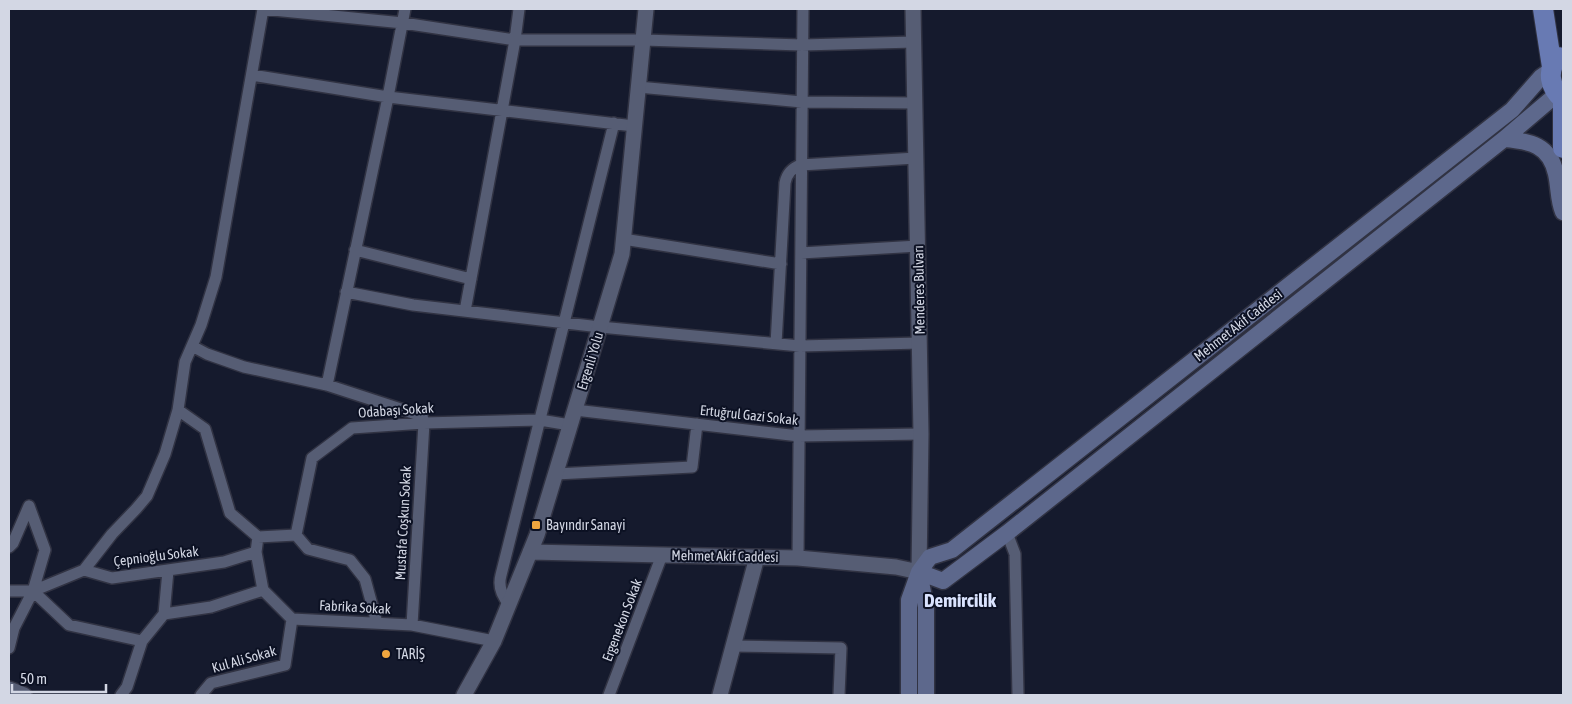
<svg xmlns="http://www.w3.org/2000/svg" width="1572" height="704" viewBox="0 0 1572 704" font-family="'Asap Condensed',sans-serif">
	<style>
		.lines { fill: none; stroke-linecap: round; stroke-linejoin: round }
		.minor-casing { stroke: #313343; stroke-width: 14 }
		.tertiary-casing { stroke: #313343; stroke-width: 18 }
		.secondary-casing { stroke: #313343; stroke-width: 19 }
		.trunk-casing { stroke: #313343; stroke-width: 22 }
		.minor { stroke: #565d74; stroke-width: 11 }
		.tertiary { stroke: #565d74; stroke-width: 15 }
		.secondary { stroke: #5d688c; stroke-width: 16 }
		.trunk { stroke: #687ab3; stroke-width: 20 }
		.poi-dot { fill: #f0a63f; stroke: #0c1123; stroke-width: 2 }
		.labels { text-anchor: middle; stroke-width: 4; stroke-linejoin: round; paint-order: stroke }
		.street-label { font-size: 14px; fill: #d3d7e4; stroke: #0c1123 }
		.poi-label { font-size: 14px; fill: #d3d7e4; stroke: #0c1123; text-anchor: start }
		.district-label { font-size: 19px; font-weight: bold; fill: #dae3fe; stroke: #0c1123 }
	</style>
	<rect width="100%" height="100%" fill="#151a2d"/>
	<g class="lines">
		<defs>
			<path id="minor" d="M263 9 403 23 515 40H643L802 45 914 42
				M252 75 388 97 634 126
				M638 87 802 102 915 103
				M623 239 781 264
				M355 250 471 279
				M801 253 918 246
				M346 292 413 305 600 327 800 346 920 343
				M465 311 515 40 519 9
				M776 344 785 183C787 173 792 168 801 165L916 158
				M192 346 207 354 244 367 327 385 422 416 424 423 412 625
				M327 385 387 102 405 9
				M178 410 205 429 230 513 258 537 256 552 263 590 292 619 412 625 494 641
				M575 410 799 436 921 434
				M556 474 692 467 697 424
				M1007 533 1015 554 1018 695
				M296 535 312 458 352 428 424 423 540 420 570 425
				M258 537 296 535 308 549 350 560 365 579 377 623
				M9 547 13 543 29 506
				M798 558 803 9
				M84 570 112 534 136 509 147 496 165 454 178 410 185 362 201 325 216 277 263 9
				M9 591H33L69 625 142 641
				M33 591 84 570 112 578 224 562 256 552
				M509 604C501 595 498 586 501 575L614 123
				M164 614 211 607 263 590
				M733 646 841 648 839 695
				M9 648 14 628 33 591 45 550 29 506
				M121 695 127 687 142 641 164 614 168 571
				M201 695 211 683 285 665 292 619
				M609 695 662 555"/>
			<path id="tertiary" d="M530 552 798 558 896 567 919 572 921 434 913 9
				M9 689 24 695
				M464 695 494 641 537 535 622 254 646 9
				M720 695 757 557"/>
			<path id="secondary" d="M1504 139C1530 141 1550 145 1556 174 1559 187 1558 200 1563 212
				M919 572 943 581 1007 533 1504 139 1557 94
				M919 572 926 607V695
				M909 695V600L919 572 930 557 952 550 1512 110 1541 77 1551 70"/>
			<path id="trunk" d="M1543 9 1552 67
				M1558 57C1546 71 1550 88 1563 99
				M1563 98V148"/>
		</defs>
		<use href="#minor" class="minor-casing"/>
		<use href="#tertiary" class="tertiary-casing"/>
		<use href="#secondary" class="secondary-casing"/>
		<use href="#trunk" class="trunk-casing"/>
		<use href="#minor" class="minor"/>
		<use href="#tertiary" class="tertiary"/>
		<use href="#secondary" class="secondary"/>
		<use href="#trunk" class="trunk"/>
	</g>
	<g class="poi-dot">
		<rect x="531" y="520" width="10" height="10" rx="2.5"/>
		<circle cx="386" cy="654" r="5"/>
	</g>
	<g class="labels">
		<g class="street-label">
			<text transform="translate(919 290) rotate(-91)" y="5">Menderes Bulvarı</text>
			<text transform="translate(1238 325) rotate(-38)" y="5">Mehmet Akif Caddesi</text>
			<text transform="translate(590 361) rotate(-73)" y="5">Ergenli Yolu</text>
			<text transform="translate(396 410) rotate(-4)" y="5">Odabaşı Sokak</text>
			<text transform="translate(749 415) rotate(6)" y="5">Ertuğrul Gazi Sokak</text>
			<text transform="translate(403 523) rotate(-87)" y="5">Mustafa Coşkun Sokak</text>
			<text transform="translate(156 556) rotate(-7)" y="5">Çepnioğlu Sokak</text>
			<text transform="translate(725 556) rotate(1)" y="5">Mehmet Akif Caddesi</text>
			<text transform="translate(355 607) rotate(3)" y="5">Fabrika Sokak</text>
			<text transform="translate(622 620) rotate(-69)" y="5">Ergenekon Sokak</text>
			<text transform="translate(244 659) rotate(-16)" y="5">Kul Ali Sokak</text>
		</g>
		<g class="poi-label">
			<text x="546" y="530">Bayındır Sanayi</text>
			<text x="396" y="659">TARİŞ</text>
		</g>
		<g class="district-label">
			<text x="960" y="607">Demircilik</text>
		</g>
	</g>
	<rect width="1572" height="704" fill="none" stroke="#d3d7e4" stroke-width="20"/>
	<path d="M12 684v8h94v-8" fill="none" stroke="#d3d7e4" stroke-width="2.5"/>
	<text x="20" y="684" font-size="15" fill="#d3d7e4" stroke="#0c1123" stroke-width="4" paint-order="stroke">50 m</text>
</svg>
